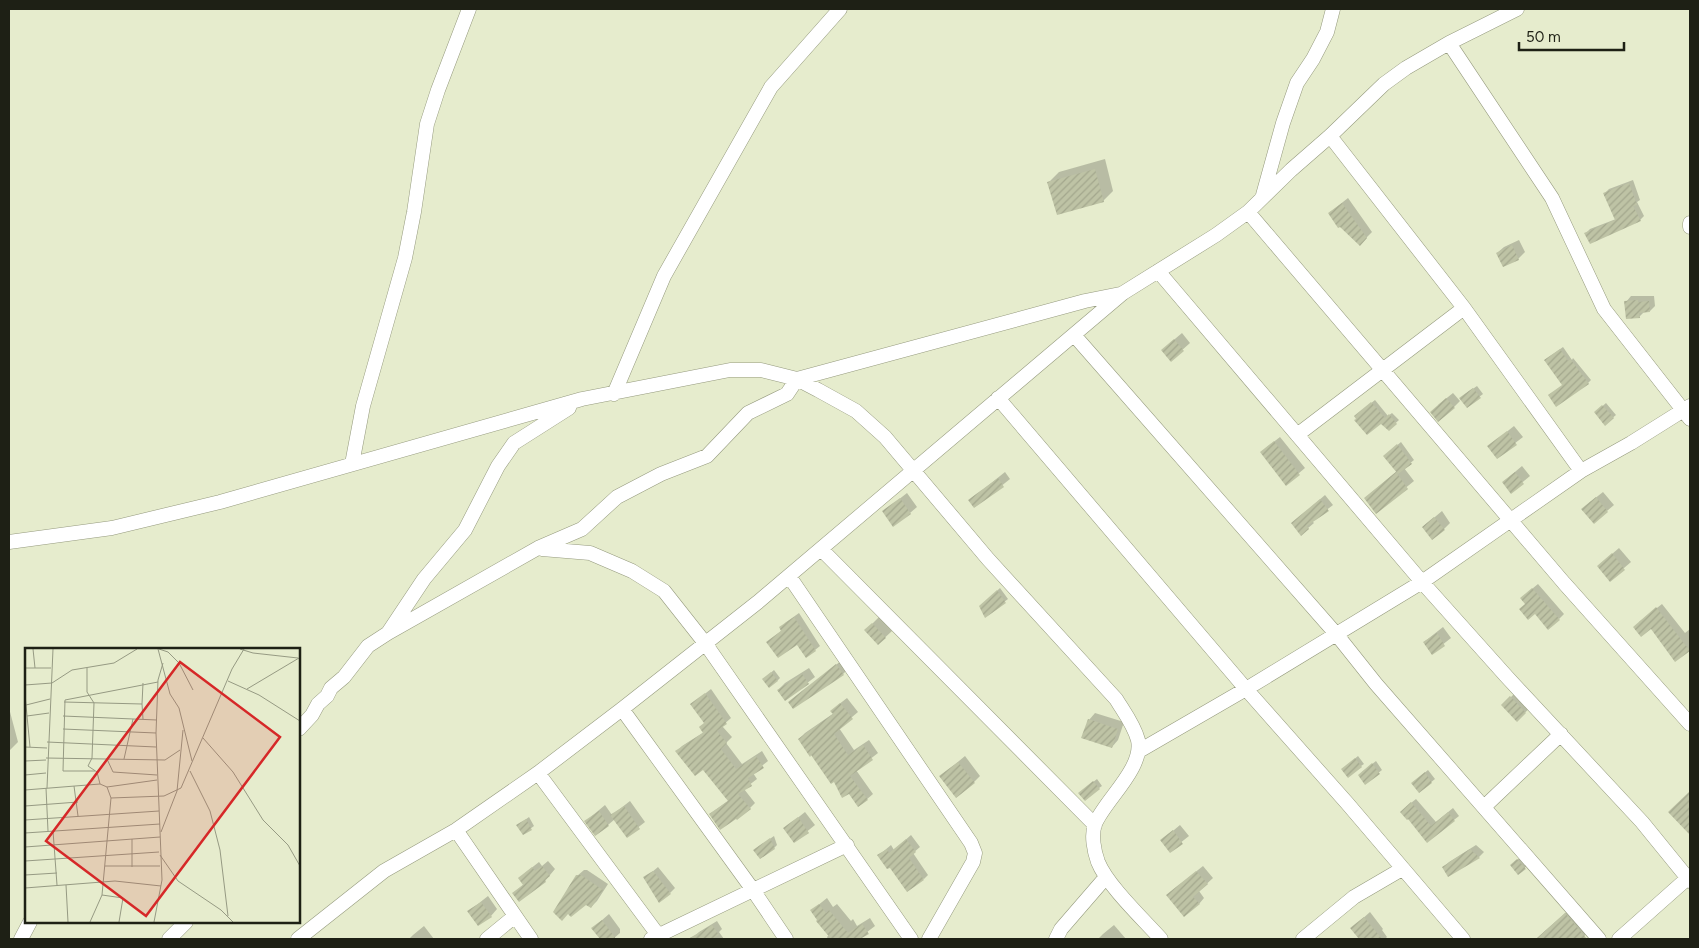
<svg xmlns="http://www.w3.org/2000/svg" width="1699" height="948" viewBox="0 0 1699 948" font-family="Figtree,sans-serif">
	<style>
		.shadow { fill: #0003 }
		.building { fill: url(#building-hatch) }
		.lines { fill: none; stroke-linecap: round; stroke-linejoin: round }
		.minor-casing { stroke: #959a7e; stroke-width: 15 }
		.minor { stroke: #fff; stroke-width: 14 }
		.inset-road { fill: none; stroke: #969a83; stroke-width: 1 }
		.view { fill: #d62828; fill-opacity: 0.15; stroke: #d62828; stroke-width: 2.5 }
		.inset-edge { fill: none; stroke: #1e2015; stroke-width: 2.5 }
	</style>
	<defs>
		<pattern id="building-hatch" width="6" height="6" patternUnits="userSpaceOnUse" patternTransform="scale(1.25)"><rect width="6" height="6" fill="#bec3a5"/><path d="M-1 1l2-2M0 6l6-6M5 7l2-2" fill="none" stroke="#a3a78d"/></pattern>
	</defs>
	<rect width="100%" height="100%" fill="#e6eccd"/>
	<path class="shadow" d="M1105 159 1113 191 1103 201 1049 182 1059 172Z
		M1633 180 1640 200 1637 202 1644 216 1638 222 1586 233 1590 229 1616 219 1605 193 1609 189Z
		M1348 198 1372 232 1360 244 1329 213Z
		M1519 240 1525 252 1518 259 1503 266 1497 253 1504 247Z
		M1631 296H1654L1655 306 1650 311 1644 312 1639 317 1626 302Z
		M1182 333 1190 343 1171 360 1169 344Z
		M1563 347 1572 360 1573 358 1591 380 1588 383 1563 384 1549 357Z
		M1477 386 1483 394 1467 406 1464 395Z
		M1453 393 1460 401 1454 407 1438 405Z
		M1375 400 1388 416 1392 413 1399 420 1389 429 1381 422 1359 413Z
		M1606 403 1616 415 1605 424 1596 412Z
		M1514 426 1523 437 1497 457 1489 446Z
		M1280 437 1305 468 1286 484 1267 447Z
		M1401 442 1414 460 1404 468 1414 481 1376 512 1365 498 1397 471 1388 453Z
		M1522 466 1530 476 1511 492 1503 482Z
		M1005 472 1010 479 975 507 970 500Z
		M1603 492 1614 505 1594 522 1589 503Z
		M907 493 917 507 910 513 884 511Z
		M1325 495 1333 505 1312 521 1314 523 1301 534 1297 519Z
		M1442 511 1450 523 1444 529 1423 527Z
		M1619 548 1631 562 1610 580 1598 566Z
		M1538 584 1564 614 1559 619 1526 603 1527 593Z
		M1000 588 1008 599 985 616 980 607Z
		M1662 604 1685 633 1690 629V650L1675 660 1651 627 1639 622Z
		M799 613 820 646 815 650 797 643 768 642 782 630 785 623Z
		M879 617 892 631 878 644 872 624Z
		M1443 627 1451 638 1432 653 1424 642Z
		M842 660 848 669 843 674 790 702Z
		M809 668 815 677 785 700 778 690 785 683Z
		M774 670 780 678 777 681 767 676Z
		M711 689 731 718 722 726 732 737 726 743 742 764 762 751 768 761 753 773 757 779 744 789 755 803 750 808 710 814 729 800 703 768 677 751 682 746 704 732 706 722 692 704Z
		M1517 691 1532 706 1517 720 1503 705Z
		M847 698 858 712 839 728 854 750 869 740 878 753 856 770 873 794 859 806 850 793 835 780 799 739 805 733 834 713 838 705Z
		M9 708 18 742 9 751Z
		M1095 713 1124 722 1118 740 1112 747 1089 720Z
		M965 756 980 776 974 782 941 776Z
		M1358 756 1364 764 1361 766H1346Z
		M1376 761 1382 770 1365 783 1362 772Z
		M1428 770 1435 779 1420 791 1416 780Z
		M1097 779 1102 786 1099 788 1083 790Z
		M1416 799 1436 822 1453 808 1459 816 1427 841 1406 807Z
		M630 801 645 822 627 836 615 819 608 825 586 821 605 805 612 815Z
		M805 812 815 825 794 842 785 828Z
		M529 817 534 826 523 834 518 825Z
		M1180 825 1189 836 1170 851 1162 840Z
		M911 835 920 847 913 853 928 875 924 879 890 866 879 855 891 845 894 850Z
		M774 836 777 845 774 848 758 847Z
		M1476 845 1484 852 1479 857 1449 875 1444 867 1449 862Z
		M1521 857 1528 865 1518 874 1514 862Z
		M548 861 555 869 545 881 513 893 524 884 525 873 539 862 542 866Z
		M1203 866 1213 878 1199 891 1204 898 1199 904 1173 890Z
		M658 867 675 888 670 893 645 878Z
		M584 870H587L608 884 597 901 591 907 577 876Z
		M488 896 497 909 491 916 469 911Z
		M827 898 833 907 837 904 851 921 853 919 857 926 870 918 875 926 858 939H828L827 937 829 935 812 910Z
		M1573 906 1592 929 1581 939H1536Z
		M1370 912 1383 929 1382 930 1387 937 1385 939H1360L1352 928Z
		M609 914 620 929V933L613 939H601L593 928Z
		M717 921 722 929 719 932 724 939H696L694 937 699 932Z
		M1114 925 1126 939H1098L1103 934Z
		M424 926 434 939H409L413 935Z"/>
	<path class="building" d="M1095 169 1104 202 1057 215 1047 182Z
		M1629 183 1637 205 1633 206 1641 221 1590 244 1584 233 1615 220 1603 193Z
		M1342 203 1367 238 1360 246 1340 227 1338 228 1328 213Z
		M1512 245 1519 260 1503 267 1496 253Z
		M1638 300V302L1649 301 1650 312 1639 313 1640 318 1626 319 1624 301Z
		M1174 339 1184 351 1171 362 1161 350Z
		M1560 349 1568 361 1570 359 1574 364 1589 384 1556 407 1548 395 1562 385 1544 360Z
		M1473 388 1481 398 1467 408 1459 398Z
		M1446 398 1455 408 1438 422 1430 412Z
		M1371 402 1385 418 1389 414 1397 424 1389 431 1381 424 1367 435 1354 420 1356 419 1354 416Z
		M1602 405 1614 418 1605 426 1594 412Z
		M1507 431 1517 445 1497 459 1487 446Z
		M1274 441 1300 475 1286 486 1260 452Z
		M1397 444 1412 464 1398 474 1383 456Z
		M1396 472 1408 489 1376 514 1364 498Z
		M1515 472 1524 484 1511 494 1502 482Z
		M998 478 1004 487 974 508 968 500Z
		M1596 497 1608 512 1594 524 1581 509Z
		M900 498 911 514 893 527 882 511Z
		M1320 499 1329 511 1307 526 1309 529 1301 536 1291 523Z
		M1434 517 1445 530 1432 540 1422 527Z
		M1612 553 1625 570 1610 582 1597 566Z
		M1532 588 1560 620 1548 630 1535 614 1528 620 1519 609 1525 604 1520 598Z
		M997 590 1006 603 985 618 979 606Z
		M1656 607 1690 651 1675 662 1651 629 1641 637 1633 627Z
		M794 617 816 651 806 658 797 645 778 658 766 642 781 631 779 627Z
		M872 623 886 638 878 645 864 630Z
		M1437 633 1445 646 1432 655 1423 642Z
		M836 664 844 675 793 709 788 702Z
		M771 672 778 681 769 688 762 679Z
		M802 674 809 684 785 701 777 690Z
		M705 693 727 724 717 731 727 743 721 749 736 769 756 756 764 768 748 778 752 786 738 794 751 809 737 820 736 819 720 830 709 814 728 801 703 770 695 776 675 751 703 733 699 727 704 723 690 704Z
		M1510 696 1526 713 1517 722 1501 705Z
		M840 703 853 719 834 734 848 755 863 745 873 760 850 776 868 800 858 807 849 794 842 798 834 782 831 784 811 755 810 757 798 739 833 714 830 711Z
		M1088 719 1118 729 1112 748 1081 738Z
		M1355 758 1362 767 1348 778 1341 769Z
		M958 762 975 783 956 798 939 776Z
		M1372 763 1380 774 1365 785 1358 775Z
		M1425 772 1432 783 1419 793 1411 783Z
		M1093 781 1100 789 1085 801 1078 793Z
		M1690 791V835L1668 812Z
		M1411 802 1431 826 1448 812 1455 821 1427 843 1408 819 1407 820 1400 812Z
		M624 806 640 829 627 838 610 815Z
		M599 811 609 826 595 836 584 821Z
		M798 817 809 833 794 843 783 828Z
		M526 819 532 830 523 835 516 825Z
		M1173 830 1183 844 1170 853 1160 840Z
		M770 838 775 849 760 859 753 850Z
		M906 839 916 852 909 858 924 880 907 892 890 868 887 869 877 855 887 849 889 853Z
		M1470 849 1480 858 1448 877 1442 867Z
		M1517 859 1526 869 1518 875 1510 865Z
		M542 866 550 876 545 880 546 882 519 902 512 893 523 885 518 878 532 867 535 871Z
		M653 871 671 894 659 903 643 877Z
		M1196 871 1208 884 1193 897 1200 904 1184 917 1166 895Z
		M576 875H581L603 890 591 908 586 905 571 917 568 914 562 921 553 912Z
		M481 902 492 917 478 926 467 911Z
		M819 904 826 913 829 910 848 933 837 939H831L816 921 817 920 810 910Z
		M1565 913 1587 939H1536Z
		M1364 917 1382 939H1359L1350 928Z
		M602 920 616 939H600L591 928Z
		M862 924 869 934 860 939H838Z
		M712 925 719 935 712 939H688Z"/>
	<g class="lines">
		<defs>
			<path id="minor" d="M1449 43 1552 198 1604 309 1690 419
				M1330 136 1464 308 1581 471
				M1263 195 1283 123 1297 83 1313 59 1327 32 1333 9
				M1248 212 1564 583 1690 724
				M1690 223V227
				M1158 271 1422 582 1507 677 1642 822 1690 881
				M1074 335 1337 635 1376 684 1599 939
				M614 394 664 276 771 87 840 9
				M998 398 1246 689 1347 803 1463 939
				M1297 435 1464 308
				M352 464 363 406 405 258 414 212 427 124 438 90 469 9
				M9 542 112 528 220 502 582 399 730 370H761L797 379 818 390 856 411 885 437 988 559 1116 699C1124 712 1134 725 1138 740 1144 768 1105 800 1095 824 1091 835 1094 851 1098 862 1107 885 1144 920 1161 939
				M542 549 590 553 632 571 664 591 705 643 911 939
				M821 549 1095 825
				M789 576 971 843 975 853 973 862 929 939
				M388 633 538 548 582 529 617 497 661 474 707 456 748 413 787 394 797 379 1085 301 1120 294
				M622 709 753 890 786 939
				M299 729 312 715 318 704 327 696 331 688 344 677 368 646 388 633 424 579 465 530 498 466 514 443 569 408
				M1139 751 1246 689 1422 582 1581 471 1631 443 1690 406
				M538 773 661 939
				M1484 807 1561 734
				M456 830 531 939
				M21 939 30 922
				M169 939 186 922
				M298 939 384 871 456 830 538 773 622 709 758 602 1123 293 1216 235 1248 212 1291 170 1330 136 1384 84 1406 68 1449 43 1517 9
				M487 939 515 916
				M651 939 847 845
				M1056 939 1061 929 1106 877
				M1303 939 1354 897 1402 869
				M1619 939 1690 876"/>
		</defs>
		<use href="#minor" class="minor-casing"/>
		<use href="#minor" class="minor"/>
	</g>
	<g transform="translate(25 648)">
		<rect width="275" height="275" fill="#e6eccd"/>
		<path class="inset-road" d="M8 1 10 20M133 1 145 46 154 60 167 113M134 1 143 4 154 15 168 42M215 1 228 5 273 10M0 20H26M62 20V44L69 55 67 110 63 118 72 124 75 136M203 33 234 47 275 73M0 37 27 35 47 22 89 15 112 1M222 41 274 10M0 47 5 99M39 54 117 56 118 35M117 56 118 71M1 57 25 51M2 68 24 65M38 68 132 72M38 81 131 85M178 90 208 124 238 172 263 197 275 218M22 94 131 99M0 99 22 100M21 110 140 112 155 102M82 111 88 124 132 127M99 111 108 71M0 113 21 112M70 123H38L40 52 133 34M165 123 185 163 195 202 203 268M0 127 21 125M49 138 53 168M82 139 132 132M21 140 23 183M22 140 28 1M0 142 75 136 82 139 86 150 77 247 65 274M86 150 139 148 156 140 207 21 219 1M0 158 53 154M0 172 134 163M28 183 32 237M136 184 152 143 158 82M0 185 135 176M107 191V219M0 199 135 189M135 207 153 233 196 262 208 274M0 213 134 204M80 218H135M0 227 32 225M41 237 43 274M0 240 90 233 136 238M77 247 98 250 94 274M129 274 137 232 131 85 133 32 138 15"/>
		<path class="view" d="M155 14 255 89 121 268 21 193Z"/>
		<rect width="275" height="275" class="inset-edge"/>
	</g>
	<rect width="1699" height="948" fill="none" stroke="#1e2015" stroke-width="20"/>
	<path d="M1519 42v8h105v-8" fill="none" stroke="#1e2015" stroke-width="2.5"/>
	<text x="1526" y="42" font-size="15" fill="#1e2015" stroke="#e6eccd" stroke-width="4" paint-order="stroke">50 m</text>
</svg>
